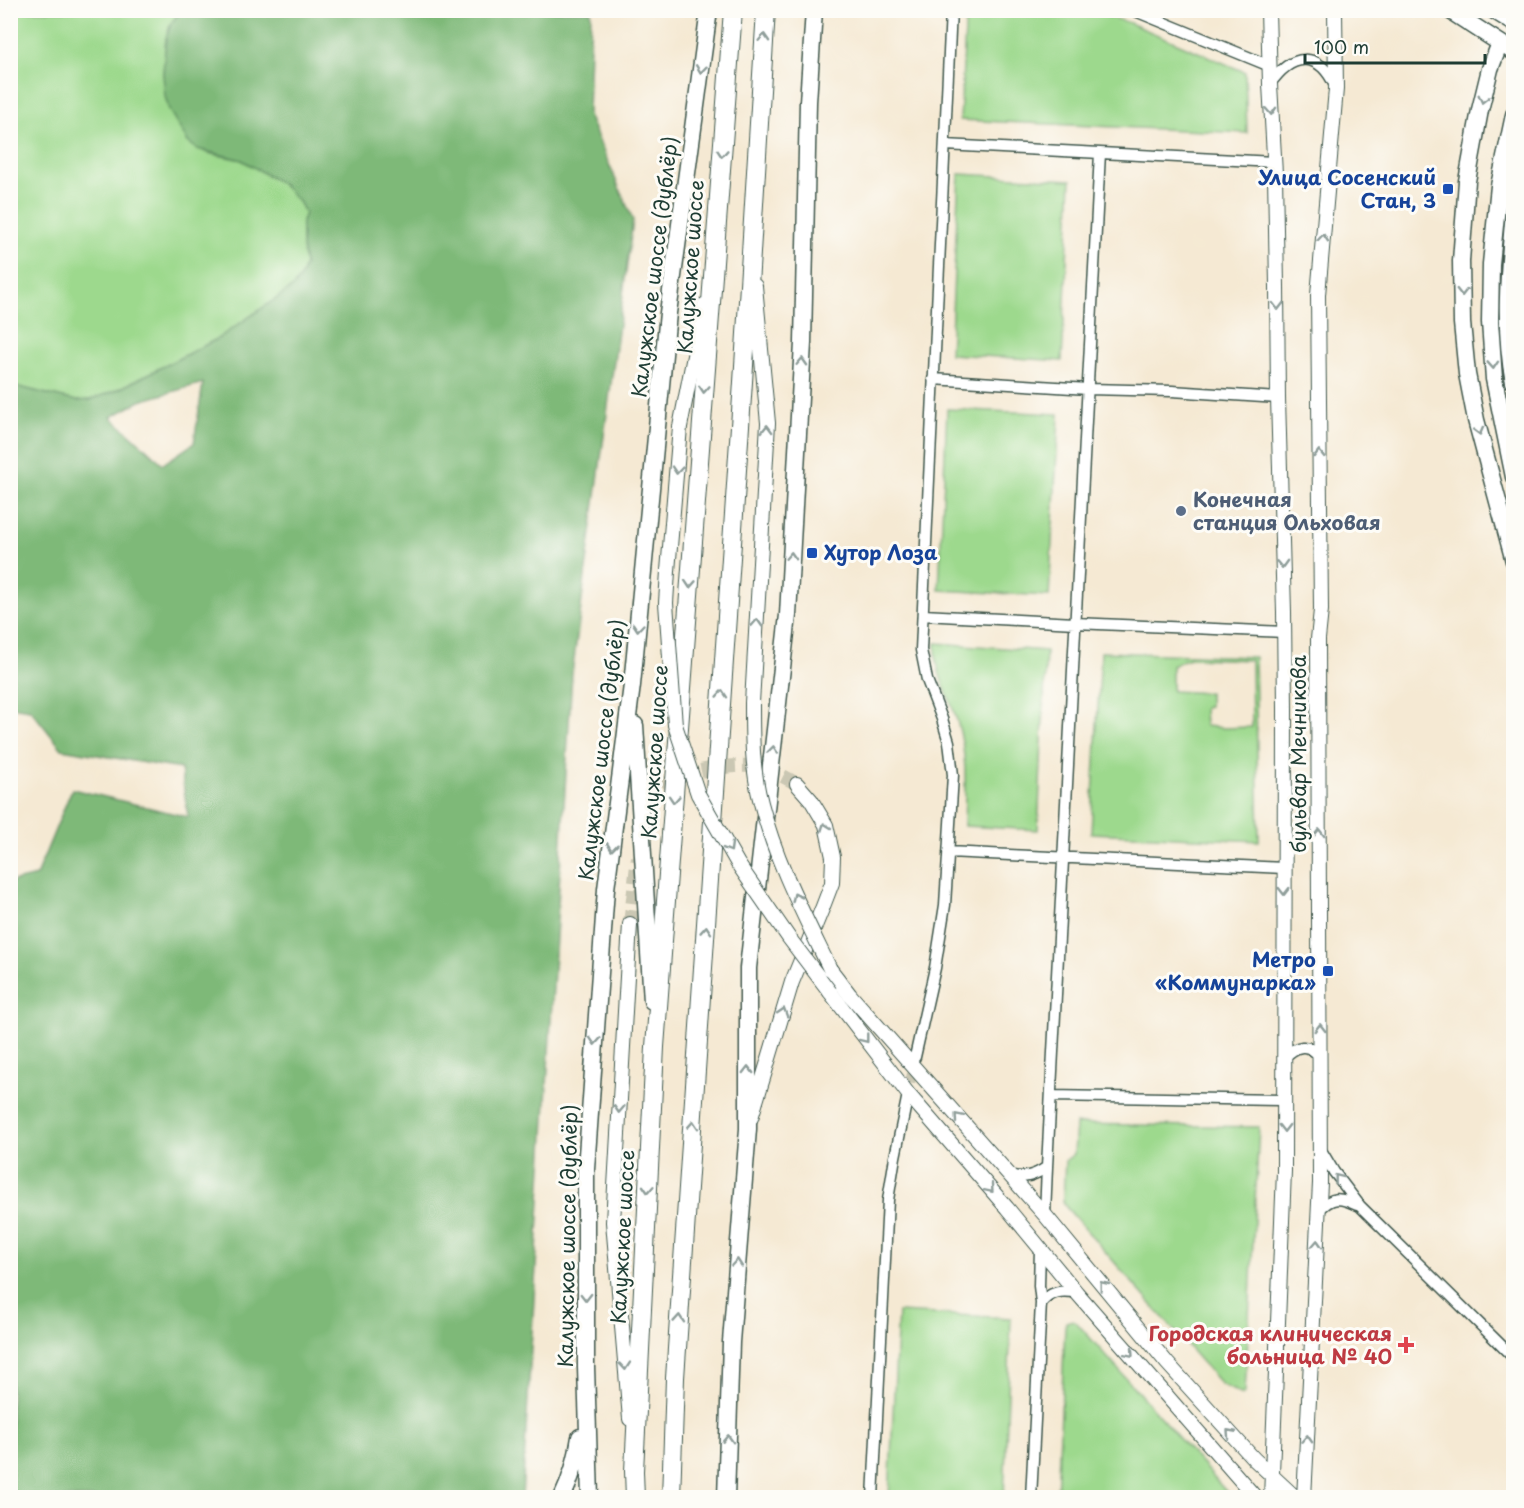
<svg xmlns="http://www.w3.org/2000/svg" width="1524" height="1508" viewBox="0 0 1524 1508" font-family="'Playpen Sans',sans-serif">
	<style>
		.green { fill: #9dd98d; stroke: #5e8b60; stroke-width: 1.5; fill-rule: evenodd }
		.forest { fill: #7eb978; stroke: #4e7b56; stroke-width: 1.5; fill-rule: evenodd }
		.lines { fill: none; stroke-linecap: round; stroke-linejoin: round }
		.minor-tunnel { stroke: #cac7b3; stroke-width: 10; stroke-dasharray: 10 5; stroke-linecap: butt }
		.tertiary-tunnel { stroke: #cac7b3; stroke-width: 14; stroke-dasharray: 14 7; stroke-linecap: butt }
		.minor-casing { stroke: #3f574c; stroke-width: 13 }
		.tertiary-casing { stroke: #3f574c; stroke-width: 16 }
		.secondary-casing { stroke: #3f574c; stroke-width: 19 }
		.trunk-casing { stroke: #3f574c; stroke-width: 20 }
		.minor { stroke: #fff; stroke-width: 10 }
		.tertiary { stroke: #fff; stroke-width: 14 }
		.secondary { stroke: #fff; stroke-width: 16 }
		.trunk { stroke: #fff; stroke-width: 18 }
		.tertiary-bridge-casing { stroke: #3f574c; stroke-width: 16; stroke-linecap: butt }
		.tertiary-bridge { stroke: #fff; stroke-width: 14 }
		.oneway { stroke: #8f9e9a }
		.transit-dot { fill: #1a4fb4; stroke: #fdfcf7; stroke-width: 2 }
		.service-dot { fill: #5c6f8a; stroke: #fdfcf7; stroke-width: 2 }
		.health-dot { fill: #e0444e; stroke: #fdfcf7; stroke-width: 2 }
		.labels { text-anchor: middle; stroke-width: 6; stroke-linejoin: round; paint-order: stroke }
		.transit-label { font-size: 20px; font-weight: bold; fill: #164399; stroke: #fdfcf7; text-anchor: end }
		.street-label { font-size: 20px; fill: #1f3d34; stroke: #fdfcf7 }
		.service-label { font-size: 20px; font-weight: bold; fill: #4e5e75; stroke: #fdfcf7; text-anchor: start }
		.health-label { font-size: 20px; font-weight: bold; fill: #be3a42; stroke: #fdfcf7; text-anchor: end }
	</style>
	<rect width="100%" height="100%" fill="#fdfcf7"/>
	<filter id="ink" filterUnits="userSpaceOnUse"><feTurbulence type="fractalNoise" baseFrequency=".0167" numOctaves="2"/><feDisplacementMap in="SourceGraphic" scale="12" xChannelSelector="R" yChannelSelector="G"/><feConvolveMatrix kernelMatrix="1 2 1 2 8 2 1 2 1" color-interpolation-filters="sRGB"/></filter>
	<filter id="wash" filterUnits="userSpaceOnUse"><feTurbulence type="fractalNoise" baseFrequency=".008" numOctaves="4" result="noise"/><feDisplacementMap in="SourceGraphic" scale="24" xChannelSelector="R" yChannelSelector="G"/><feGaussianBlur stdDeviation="1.35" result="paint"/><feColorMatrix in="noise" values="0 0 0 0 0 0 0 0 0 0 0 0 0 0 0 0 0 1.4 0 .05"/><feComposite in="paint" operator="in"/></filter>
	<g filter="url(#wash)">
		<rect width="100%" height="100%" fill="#f5e9d3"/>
		<path class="green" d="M11 11H181L171 23 166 38 163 74 179 126 188 142 207 153 242 160 282 184 300 203 305 213 302 222V245L305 265 301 276 293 287 217 339 115 391 90 400 77 401 63 398 11 385Z
			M966 11H1090L1130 23 1245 72 1247 133 960 120Z
			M959 174 1071 180 1062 361 950 354Z
			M947 409 1059 414 1049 596 939 590Z
			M936 643 1046 651 1038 830 964 826C965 791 968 758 958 724 950 694 934 676 936 643Z
			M1101 652 1255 657 1259 841 1091 833ZM1191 658 1251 660 1252 727 1224 728 1205 726 1204 708 1209 706V693L1172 691V666L1184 660Z
			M1076 1124 1259 1127 1245 1393 1243 1395 1222 1385 1066 1207 1063 1201 1065 1161 1074 1154Z
			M898 1312 1011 1318 1004 1497H889Z
			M1073 1320 1077 1323 1231 1497H1057L1065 1327 1066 1322Z"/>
		<path class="forest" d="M181 11H591L588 115 633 220 572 674 522 1497 33 1498 11 1491V882L36 876 72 789 188 817 181 769 62 749 30 709 11 706V385L63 398 77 401 90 400 115 391 217 339 293 287 301 276 305 265 302 245V222L305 213 300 203 282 184 242 160 197 149 188 142 169 110 165 96 163 74 166 38 171 23ZM203 383 194 443 163 464 111 417 140 401Z"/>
	</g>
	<g filter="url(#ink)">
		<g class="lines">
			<path class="minor-tunnel" d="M907 1098 914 1063"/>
			<path class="tertiary-tunnel" d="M643 823C645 805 658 787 675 779 695 770 736 763 758 767 772 770 785 777 797 784
				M630 924 638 857"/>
			<defs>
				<path id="minor" d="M1133 10 1270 66
					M1270 84C1291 54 1318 49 1335 86
					M945 145 1274 162
					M933 379 1088 389 1172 391 1278 398
					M923 615 1075 623 1284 632
					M948 852 1284 868
					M915 1057 935 968 945 905 953 775 949 742 942 719 927 680 921 650 951 10
					M1284 1058C1296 1045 1308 1042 1320 1057
					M1051 1096 1284 1100
					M1321 1150 1334 1172 1360 1206 1514 1358
					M1011 1176C1026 1178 1034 1176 1047 1167
					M1319 1210C1332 1196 1340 1197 1357 1205
					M1045 1215 1047 1167 1100 153
					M1041 1303C1051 1291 1062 1290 1077 1293
					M873 1498 888 1200 895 1157 907 1099
					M1031 1498 1041 1303 1039 1286 1040 1249"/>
				<path id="tertiary" d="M1268 10 1270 84 1275 174 1277 286 1278 398 1284 612 1285 709 1284 1171 1271 1498
					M668 571 680 427 704 305
					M752 703 768 423 755 286
					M630 924 613 1222 630 1419
					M830 969 850 995 1045 1215 1167 1363 1254 1459 1296 1498
					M830 992 909 1095 1007 1208 1077 1293 1256 1498
					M751 1118 792 982 822 909 832 883 833 857 826 825 811 800 797 784
					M1304 1498 1320 1183 1318 639 1321 610 1318 295 1336 89 1335 10"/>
				<path id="secondary" d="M1449 10 1514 52
					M1493 10 1514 23
					M1500 43 1490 69 1480 110 1467 181 1461 261 1462 323 1467 374 1476 420 1514 561
					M1514 115 1499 186 1491 264 1490 322 1494 379 1514 477
					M1514 212C1509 268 1503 326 1514 382
					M635 725 652 1001
					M562 1498C572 1477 577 1459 580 1437
					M590 1498 586 1367V1169L606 889 632 685 668 313 709 10
					M726 1498 731 1342 748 1129V968L788 615 803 343 808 102 814 10"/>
				<path id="trunk" d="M635 1498 634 1471 655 1047 733 10
					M671 1498 675 1378 743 382 766 10"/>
			</defs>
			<use href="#minor" class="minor-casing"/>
			<use href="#tertiary" class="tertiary-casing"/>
			<use href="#secondary" class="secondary-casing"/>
			<use href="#trunk" class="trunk-casing"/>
			<use href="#minor" class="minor"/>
			<use href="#tertiary" class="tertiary"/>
			<use href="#secondary" class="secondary"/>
			<use href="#trunk" class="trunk"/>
			<defs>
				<path id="tertiary-bridge" d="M668 571 666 603 675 725 698 794 738 864 789 938 830 992
					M752 703C752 737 752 770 761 803 776 862 804 915 830 969"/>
			</defs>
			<use href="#tertiary-bridge" class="tertiary-bridge-casing"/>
			<use href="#tertiary-bridge" class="tertiary-bridge"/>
		</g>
		<defs><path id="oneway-chevron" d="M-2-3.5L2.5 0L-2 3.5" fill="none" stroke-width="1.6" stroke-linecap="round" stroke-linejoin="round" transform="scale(1.5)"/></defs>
		<g class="oneway">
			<use href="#oneway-chevron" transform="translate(764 38) rotate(-87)"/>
			<use href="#oneway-chevron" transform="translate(701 69) rotate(97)"/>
			<use href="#oneway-chevron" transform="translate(1483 99) rotate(104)"/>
			<use href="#oneway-chevron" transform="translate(1271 111) rotate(87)"/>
			<use href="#oneway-chevron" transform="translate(722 153) rotate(94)"/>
			<use href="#oneway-chevron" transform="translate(1323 238) rotate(-85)"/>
			<use href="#oneway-chevron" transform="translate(1462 292) rotate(89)"/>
			<use href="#oneway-chevron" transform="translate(1278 306) rotate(90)"/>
			<use href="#oneway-chevron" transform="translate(802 362) rotate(-87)"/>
			<use href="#oneway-chevron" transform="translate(1493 365) rotate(86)"/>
			<use href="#oneway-chevron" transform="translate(704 389) rotate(94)"/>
			<use href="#oneway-chevron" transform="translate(767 429) rotate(-89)"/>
			<use href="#oneway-chevron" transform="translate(1479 431) rotate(75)"/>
			<use href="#oneway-chevron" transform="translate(1319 454) rotate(-91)"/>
			<use href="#oneway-chevron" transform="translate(677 470) rotate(95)"/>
			<use href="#oneway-chevron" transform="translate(791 556) rotate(-87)"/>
			<use href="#oneway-chevron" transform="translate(1282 564) rotate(88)"/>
			<use href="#oneway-chevron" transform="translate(690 584) rotate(94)"/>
			<use href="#oneway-chevron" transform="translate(757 623) rotate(-87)"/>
			<use href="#oneway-chevron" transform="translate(638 627) rotate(95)"/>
			<use href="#oneway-chevron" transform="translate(722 694) rotate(-86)"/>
			<use href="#oneway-chevron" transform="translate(773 750) rotate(-84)"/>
			<use href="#oneway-chevron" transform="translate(674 799) rotate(94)"/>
			<use href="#oneway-chevron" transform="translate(825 827) rotate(-110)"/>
			<use href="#oneway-chevron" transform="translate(1319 833) rotate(-90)"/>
			<use href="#oneway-chevron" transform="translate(612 847) rotate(97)"/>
			<use href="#oneway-chevron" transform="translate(729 848) rotate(60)"/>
			<use href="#oneway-chevron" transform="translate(1284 891) rotate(90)"/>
			<use href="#oneway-chevron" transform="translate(796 897) rotate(-116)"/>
			<use href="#oneway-chevron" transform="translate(706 930) rotate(-86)"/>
			<use href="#oneway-chevron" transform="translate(783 1012) rotate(-73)"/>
			<use href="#oneway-chevron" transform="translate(1320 1028) rotate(-90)"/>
			<use href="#oneway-chevron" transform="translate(865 1039) rotate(52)"/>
			<use href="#oneway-chevron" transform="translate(595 1041) rotate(94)"/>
			<use href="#oneway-chevron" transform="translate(748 1070) rotate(-90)"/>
			<use href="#oneway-chevron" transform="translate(619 1109) rotate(93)"/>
			<use href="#oneway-chevron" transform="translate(958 1117) rotate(-131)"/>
			<use href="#oneway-chevron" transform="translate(693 1125) rotate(-86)"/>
			<use href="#oneway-chevron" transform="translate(1284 1128) rotate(90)"/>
			<use href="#oneway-chevron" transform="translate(1338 1178) rotate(-128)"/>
			<use href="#oneway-chevron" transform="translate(648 1189) rotate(93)"/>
			<use href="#oneway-chevron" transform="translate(990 1189) rotate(49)"/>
			<use href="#oneway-chevron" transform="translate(1317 1244) rotate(-87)"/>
			<use href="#oneway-chevron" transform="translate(737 1263) rotate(-85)"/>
			<use href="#oneway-chevron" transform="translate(1103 1285) rotate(-129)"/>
			<use href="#oneway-chevron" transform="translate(586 1297) rotate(90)"/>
			<use href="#oneway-chevron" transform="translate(679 1319) rotate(-86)"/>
			<use href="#oneway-chevron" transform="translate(1130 1353) rotate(49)"/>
			<use href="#oneway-chevron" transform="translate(625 1366) rotate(85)"/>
			<use href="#oneway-chevron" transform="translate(1230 1433) rotate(-132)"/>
			<use href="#oneway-chevron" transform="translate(728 1439) rotate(-88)"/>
			<use href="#oneway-chevron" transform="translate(1307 1439) rotate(-87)"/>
		</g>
	</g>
	<g class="transit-dot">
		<rect x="1442" y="183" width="12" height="12" rx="3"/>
		<rect x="806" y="547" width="12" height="12" rx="3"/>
		<rect x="1322" y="965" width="12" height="12" rx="3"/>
	</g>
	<circle class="service-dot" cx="1181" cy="511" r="6"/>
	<path class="health-dot" d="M1403 1336h6v6h6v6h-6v6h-6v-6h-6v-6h6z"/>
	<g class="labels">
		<g class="transit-label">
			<text x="1436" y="185">Улица Сосенский<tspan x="1436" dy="23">Стан, 3</tspan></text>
			<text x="824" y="560" text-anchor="start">Хутор Лоза</text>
			<text x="1316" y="967">Метро<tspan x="1316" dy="23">«Коммунарка»</tspan></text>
		</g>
		<g class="street-label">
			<text transform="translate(655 267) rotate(-83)" y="7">Калужское шоссе (дублёр)</text>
			<text transform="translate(691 267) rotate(-86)" y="7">Калужское шоссе</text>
			<text transform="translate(602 750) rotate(-83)" y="7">Калужское шоссе (дублёр)</text>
			<text transform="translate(655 752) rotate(-86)" y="7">Калужское шоссе</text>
			<text transform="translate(1299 754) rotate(-90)" y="7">бульвар Мечникова</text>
			<text transform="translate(568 1236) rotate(-89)" y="7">Калужское шоссе (дублёр)</text>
			<text transform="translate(623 1237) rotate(-87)" y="7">Калужское шоссе</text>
		</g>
		<g class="service-label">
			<text x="1193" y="507">Конечная<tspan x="1193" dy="23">станция Ольховая</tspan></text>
		</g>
		<g class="health-label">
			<text x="1392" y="1341">Городская клиническая<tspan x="1392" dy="23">больница № 40</tspan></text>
		</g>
	</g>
	<rect width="1524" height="1508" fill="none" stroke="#fdfcf7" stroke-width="36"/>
	<path d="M1305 54v9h180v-9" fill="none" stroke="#1f3d34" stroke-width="3"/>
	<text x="1314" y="54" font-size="18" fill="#1f3d34" stroke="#fdfcf7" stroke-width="4.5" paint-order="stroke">100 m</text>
</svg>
